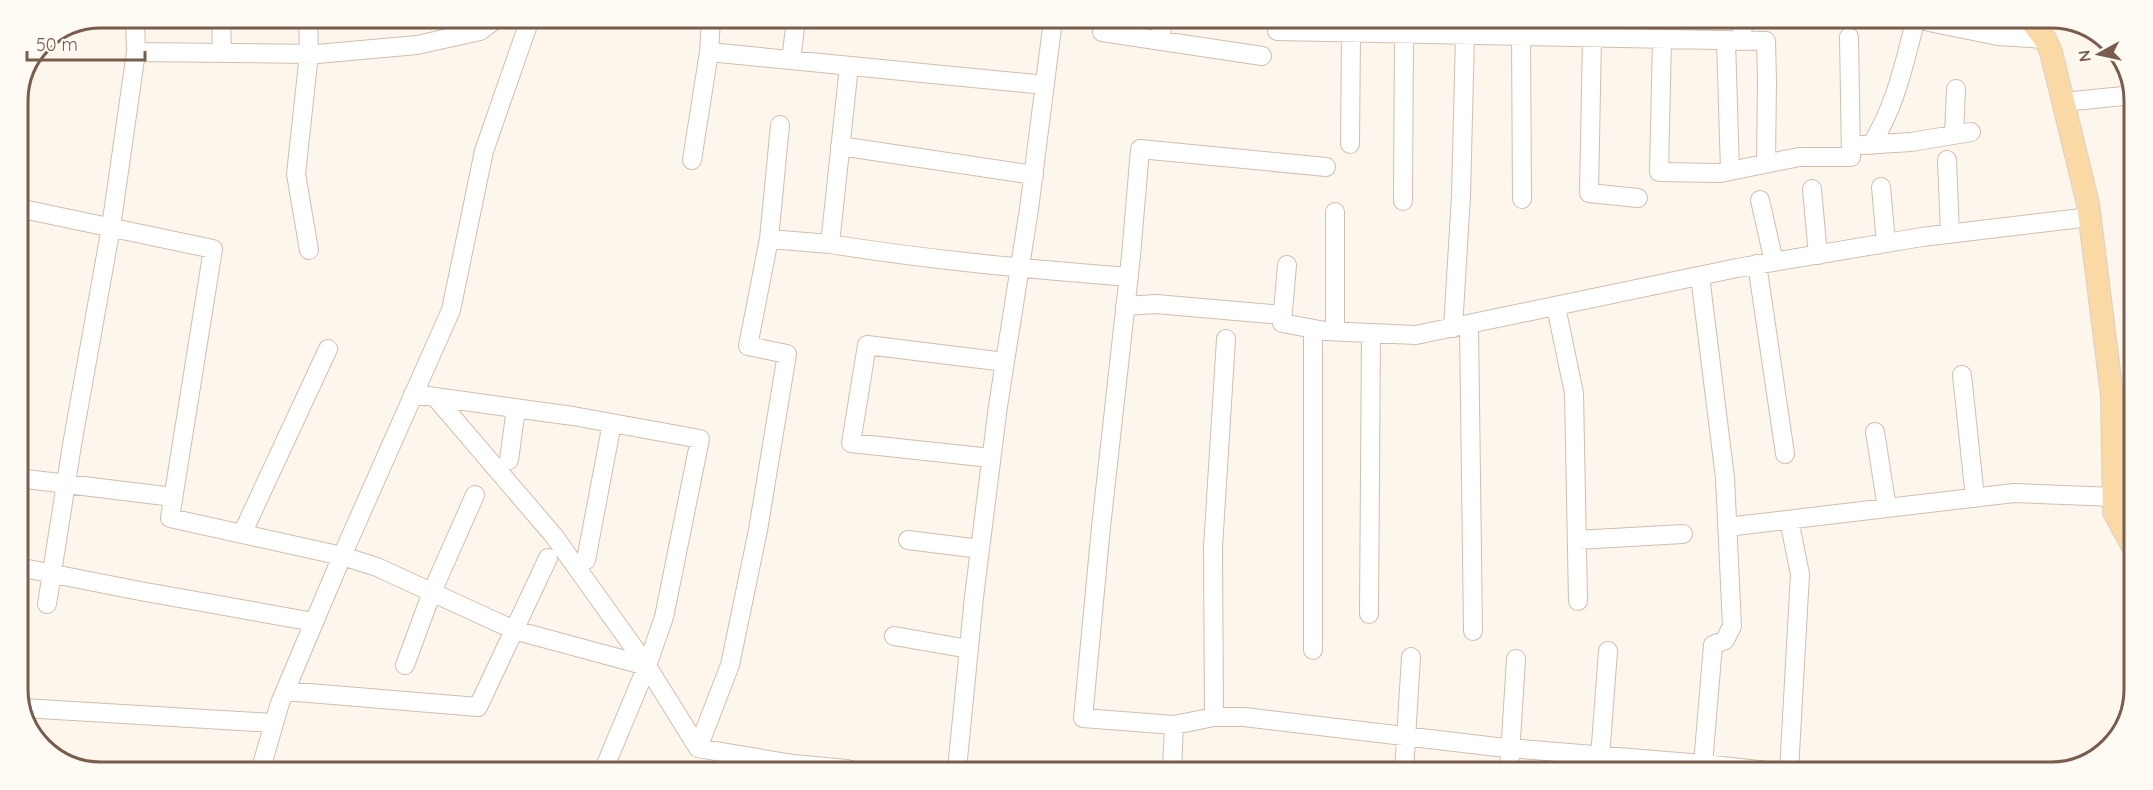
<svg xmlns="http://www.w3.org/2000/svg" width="2153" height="790" viewBox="0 0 2153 790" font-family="Quicksand,sans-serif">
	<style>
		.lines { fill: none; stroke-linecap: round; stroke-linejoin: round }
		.minor-casing { stroke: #d1beb0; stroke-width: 20 }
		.major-casing { stroke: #dad1cd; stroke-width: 24 }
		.minor { stroke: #fff; stroke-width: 18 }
		.major { stroke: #fbd9a5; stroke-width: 22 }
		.rim { fill: none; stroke: #7a5c4d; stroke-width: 3 }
	</style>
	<rect width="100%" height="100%" fill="#fdf6ec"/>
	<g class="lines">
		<defs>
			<path id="minor" d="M135 18 136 52 317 54 417 45 480 31 496 19
				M221 18 222 53
				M308 18 309 54 296 174 309 250
				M711 19 709 52 1045 85
				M1277 21V31L1766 41 1767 81 1766 163
				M1590 21 1592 37 1589 193 1638 198
				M1929 22 1998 36 2045 39
				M1102 32 1262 56
				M1521 36 1522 199
				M1662 39 1659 172 1720 173 1799 157H1851L1849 37
				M1726 40 1730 171
				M1161 41 1162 20
				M1740 41 1744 22
				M791 60 796 20
				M2063 102 2134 95
				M1954 135 1956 89
				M1350 144 1351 33
				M1862 145 1911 142 1971 132
				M1871 145C1895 107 1904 65 1915 22
				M840 146 1034 175
				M692 160 709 52
				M1947 160 1950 234
				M1881 187 1886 243
				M1812 189 1818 255
				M1760 200 1774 262
				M1403 201 1404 34
				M18 208 213 249 170 518 342 556 451 310 484 151 530 19
				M1335 212V331
				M769 239 780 125
				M830 244C929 260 1029 269 1129 277
				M1757 264 1785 454
				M1287 265 1282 323 1325 331 1416 335 1737 268 1922 237 2090 217
				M1700 276 1725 478 1732 626 1725 640 1713 645 1703 764 1768 771
				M1125 306 1156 304 1282 315
				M1556 307 1574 393 1578 601
				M1469 325 1473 631
				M1453 328 1461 196 1465 35
				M1313 330V650
				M1962 375 1975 498
				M413 394 573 416 700 439 664 617 647 666 604 769
				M435 397 554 536 647 666
				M2113 426 2132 425
				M1875 432 1887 508
				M991 458 851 443 867 345 1005 362
				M509 460 516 408
				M18 478 173 497
				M1789 520 1800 574 1789 771
				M1727 527 2014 493 2114 497
				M242 534 328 349
				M908 540 980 549
				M1577 540 1683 534
				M586 560 612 423
				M18 567 140 591 314 622
				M47 604 72 445 111 227 136 52
				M1369 614 1371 333
				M894 636 969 649
				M405 665 432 592 475 495
				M285 691 478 707 548 558
				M23 708 274 723
				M1214 717 1213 547 1226 339
				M1174 725 1083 718 1101 527 1131 256 1140 149 1326 167
				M698 748 793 764 847 769
				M261 768 280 703 342 556 377 567 514 630 647 666 698 748 730 665 758 530 787 354 748 346 769 239 830 244 849 66
				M957 769 974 597 998 406 1029 209 1053 20
				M1172 770 1174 725 1214 717H1244L1497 747 1703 764V771
				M1404 771 1411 657
				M1509 771 1516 659
				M1599 771 1608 651"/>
			<path id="major" d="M2032 22 2045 39 2051 52 2088 204 2112 395 2114 512 2132 545"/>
		</defs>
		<use href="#minor" class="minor-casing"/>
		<use href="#major" class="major-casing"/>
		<use href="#minor" class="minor"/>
		<use href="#major" class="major"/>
	</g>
	<path d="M0 0H2153V790H0ZM101 28H2051A73 73 0 0 1 2124 101V689A73 73 0 0 1 2051 762H101A73 73 0 0 1 28 689V101A73 73 0 0 1 101 28Z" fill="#fffaf3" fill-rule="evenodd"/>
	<path class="rim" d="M101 28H2051A73 73 0 0 1 2124 101V689A73 73 0 0 1 2051 762H101A73 73 0 0 1 28 689V101A73 73 0 0 1 101 28Z"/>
	<g transform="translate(2099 54) rotate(262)" stroke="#fffaf3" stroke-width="4.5" paint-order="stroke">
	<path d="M0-4.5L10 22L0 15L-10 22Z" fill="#7a5c4d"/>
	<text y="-9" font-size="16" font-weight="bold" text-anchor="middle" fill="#7a5c4d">N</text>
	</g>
	<path d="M27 51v9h118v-9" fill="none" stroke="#7a5c4d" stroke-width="3"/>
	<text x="36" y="51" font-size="18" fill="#7a5c4d" stroke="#fffaf3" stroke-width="4.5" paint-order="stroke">50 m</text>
</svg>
